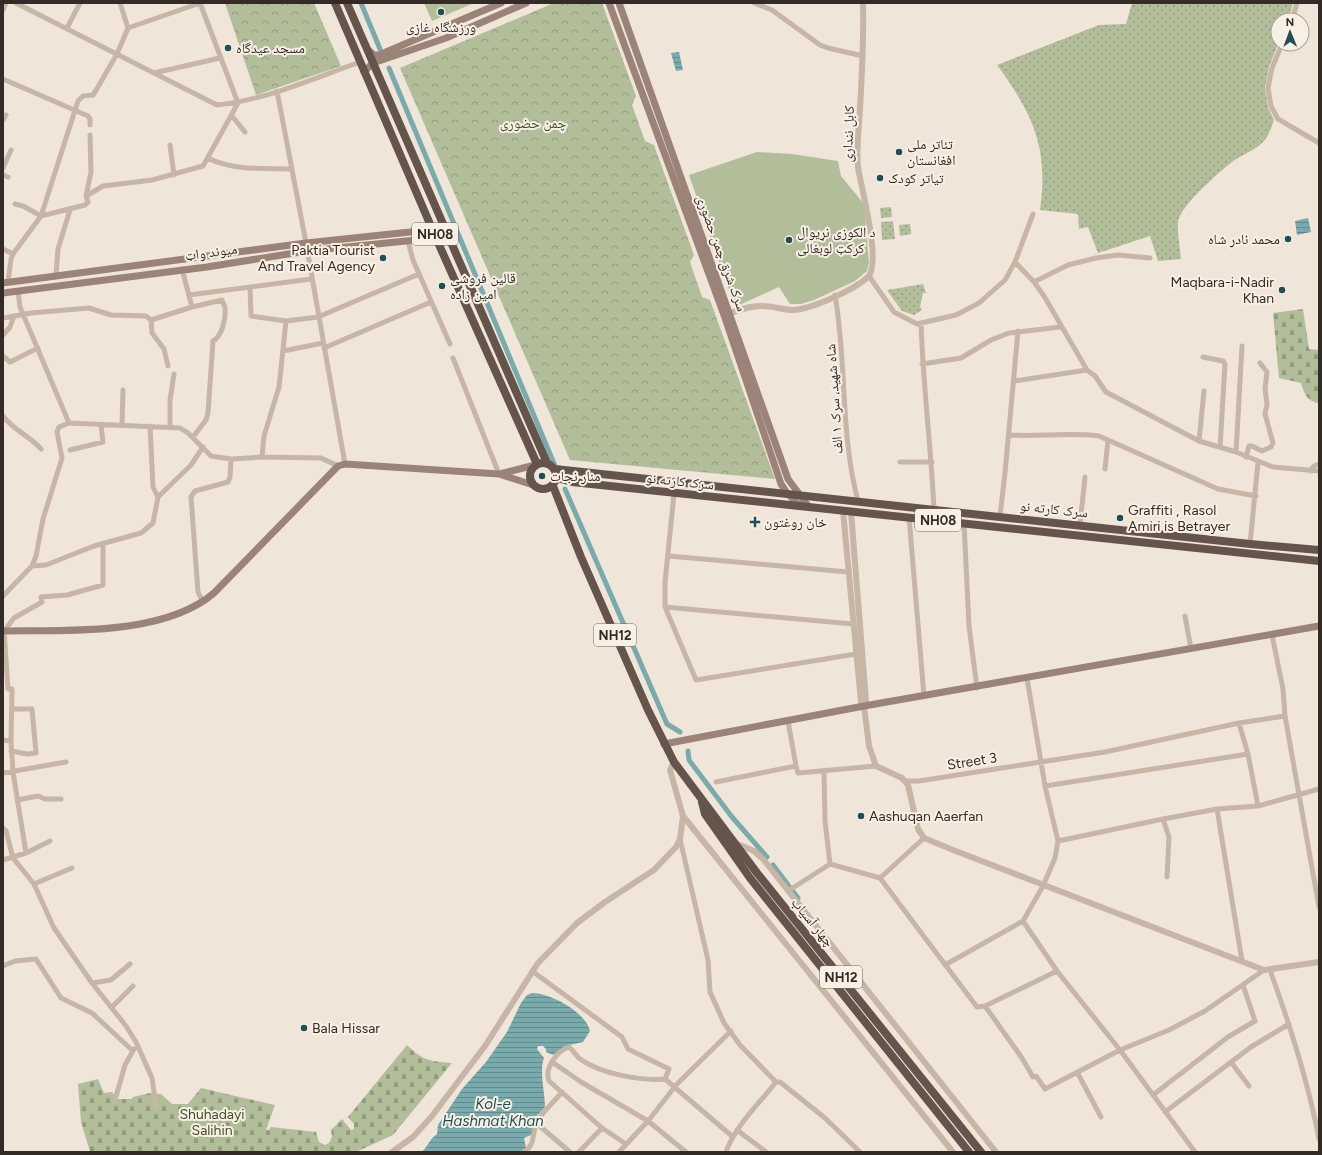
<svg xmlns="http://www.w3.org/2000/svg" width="1322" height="1155" viewBox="0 0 1322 1155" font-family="Figtree,'Noto Naskh Arabic',sans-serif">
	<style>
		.grass { fill: url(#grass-dots) }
		.forest { fill: url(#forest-crowns) }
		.cemetery { fill: url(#cemetery-stones) }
		.pitch { fill: #b2be9a }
		.water { fill: url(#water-rules) }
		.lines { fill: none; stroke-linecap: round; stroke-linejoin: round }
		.canal { stroke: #79aaac; stroke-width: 5 }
		.minor { stroke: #c7b5a6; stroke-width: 5 }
		.tertiary { stroke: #c7b5a6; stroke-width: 6 }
		.secondary { stroke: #9b8477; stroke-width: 7 }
		.trunk { stroke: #64544b; stroke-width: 8 }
		.poi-dot { fill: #1e5053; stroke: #f8efe5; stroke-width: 1.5 }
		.labels { text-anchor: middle; stroke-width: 4; stroke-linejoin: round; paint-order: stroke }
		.shield { fill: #f8efe5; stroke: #6f665f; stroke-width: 1 }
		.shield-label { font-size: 13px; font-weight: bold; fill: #342b26 }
		.poi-label { font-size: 14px; fill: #342b26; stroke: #f8efe5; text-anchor: start }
		.park-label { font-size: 14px; fill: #43512b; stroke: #f8efe5 }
		.street-label { font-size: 14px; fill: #342b26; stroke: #f8efe5 }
		.water-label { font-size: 15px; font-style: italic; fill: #1e5053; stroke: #f8efe5 }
	</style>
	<defs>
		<pattern id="grass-dots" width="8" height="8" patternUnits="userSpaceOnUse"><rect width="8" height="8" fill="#b2be9a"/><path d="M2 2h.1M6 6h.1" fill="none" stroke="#929b7d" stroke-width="1.8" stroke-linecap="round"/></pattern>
		<pattern id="forest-crowns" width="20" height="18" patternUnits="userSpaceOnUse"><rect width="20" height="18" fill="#b2be9a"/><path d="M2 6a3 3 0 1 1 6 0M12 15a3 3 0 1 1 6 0" fill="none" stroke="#929b7d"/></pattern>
		<pattern id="cemetery-stones" width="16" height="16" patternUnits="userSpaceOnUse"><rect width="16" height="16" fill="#b2be9a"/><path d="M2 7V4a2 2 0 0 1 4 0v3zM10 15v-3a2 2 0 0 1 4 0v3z" fill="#929b7d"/></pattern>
		<pattern id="water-rules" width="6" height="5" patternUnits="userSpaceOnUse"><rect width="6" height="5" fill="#79aaac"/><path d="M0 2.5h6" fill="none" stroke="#648b8c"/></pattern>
	</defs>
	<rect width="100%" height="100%" fill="#f0e5d9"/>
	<path class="grass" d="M1132 3H1293L1288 20H1278V44L1269 67 1265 88 1268 107 1274 120C1271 128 1269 136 1263 142 1254 151 1241 155 1232 162 1219 172 1180 206 1178 222 1177 233 1180 247 1181 259L1158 261 1150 236 1098 253 1088 227 1079 229 1078 214 1040 210C1049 148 1033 114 997 65L1099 25 1126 24Z
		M891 207 892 217 881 218 880 208Z
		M893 221 895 239 882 240 881 222Z
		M910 224 911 234 900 236 899 225Z
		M923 284 926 293H923L920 307 922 310 914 315 902 311 887 290Z"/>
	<path class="forest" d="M225 3H314L341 66 256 95Z
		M554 3H602L636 96 632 105 645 141 654 145 694 255 690 262 702 297 710 300 775 479 570 460 400 68Z"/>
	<path class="cemetery" d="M1303 309 1309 349 1319 350V403C1307 402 1304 393 1301 383L1279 378 1273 313Z
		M407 1045C423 1061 430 1061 452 1063L393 1135 356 1152H90L81 1122 78 1084 98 1079 104 1093 112 1092 118 1099H132L133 1097 150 1093 161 1094 172 1104H188L201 1088 275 1105 266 1130H269L271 1127 316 1132 319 1142 325 1145 329 1143 332 1137 331 1130 342 1119 351 1130 354 1129V1124L348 1117Z"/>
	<path class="pitch" d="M424 3H474L432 21Z
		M757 152 792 154 838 161 841 176 864 204 869 262 867 271 855 281 814 300 801 304H790L779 287 735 307 689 175Z"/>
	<path class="water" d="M679 52 683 70 676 71 671 53Z
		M1308 218 1311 232 1297 235 1295 221Z
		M532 993C550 993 586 1012 590 1031L583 1042 565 1046 553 1055 546 1052V1049L543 1046H538L537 1049 544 1058C539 1071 545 1093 545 1107L531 1122 533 1132 531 1135 524 1138 526 1148 520 1152H420C427 1150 428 1140 437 1134L438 1125 462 1089 486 1062 507 1032 521 1003 527 995Z"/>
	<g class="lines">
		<path class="canal" d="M361 3 380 49
			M389 68 555 466
			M565 489 667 724 680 732
			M688 751 689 760 732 817 767 857
			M773 865 798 898"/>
		<path class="minor" d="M16 3 217 105C266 100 314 78 360 62
			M754 3 772 10 820 45 828 48 863 56
			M3 10 6 3
			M1292 20 1297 3
			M67 28 80 3
			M128 28 200 3
			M1282 44 1272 68 1268 88 1271 106 1278 119 1319 143
			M154 73 220 58
			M3 79 88 116 90 119V125
			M277 91 306 243 345 464
			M232 116 245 132
			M3 120 6 115
			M170 145 174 175
			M208 158C233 171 264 168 292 169
			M3 168 11 150
			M3 175 8 177
			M86 196 91 172 90 135
			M15 204 23 206 41 216 85 205 88 202 86 196 103 186 152 180 203 166 238 103 200 3
			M408 241 413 260 450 344
			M3 249 13 254
			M1015 262 1033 214
			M182 269 192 307 222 300C223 304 225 305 225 308 226 319 222 336 213 341L208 413 206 420 193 437
			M56 276 58 249 70 210
			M869 276 894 312 917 324 956 315 979 303 1005 280 1015 262 1034 282 1044 296 1087 370 1095 376 1106 392 1199 441 1236 452 1273 467 1319 471
			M8 282 11 259 13 254 41 216 78 101 83 96 93 95 95 92 117 54 128 28 120 3
			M1034 282 1068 265 1096 258 1118 255 1150 258
			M250 288 251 316 286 321 318 317 419 274
			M18 291 20 307 69 423 180 428 188 433 211 456 231 459 262 457 321 458 338 466
			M189 295 311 279
			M835 295C847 363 840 434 858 501
			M3 318 31 313 89 308 111 315 146 316 151 320 192 307
			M151 320 152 333 164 349 168 366
			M921 323C923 385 931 447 934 509
			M3 335 10 327 14 316
			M324 348 431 302
			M283 351 323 343
			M3 356 10 362 38 348
			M1203 357 1223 361 1225 364 1220 447
			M453 358 499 474
			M922 364 961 358 991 340 1009 333 1060 327
			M1014 381 1087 370
			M3 416C13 430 30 436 41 449
			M122 425 123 390
			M150 426 153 487 158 497
			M170 427V400L174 374
			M1009 435C1039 437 1068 432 1099 436L1218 489 1256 496
			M1199 441 1204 391
			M70 450 103 442 101 425
			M1236 452 1242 346
			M262 457 264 436 279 387 286 321
			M1246 457 1249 446H1252L1262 451 1271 447 1273 443 1265 414 1267 404 1265 389 1267 372 1260 363
			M900 462H932
			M1105 469 1108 440
			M1310 471 1314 466 1319 464
			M674 494 665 582V607L696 680 856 654
			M1000 516 1005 473 1018 331
			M909 517 924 696
			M964 523 969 626 977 688
			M1080 525 1085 477
			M1250 544 1258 462
			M669 556 848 572
			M32 566 46 565 94 546 141 533 153 523 158 497 191 465 203 447
			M3 596 32 566 36 556 43 519 62 458 57 432 59 427 69 423
			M203 602 198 592 191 497 195 491 228 482 230 477 231 459
			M665 607 853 624
			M1185 616 1191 649
			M1272 635 1283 689 1285 716 1319 907
			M788 721 796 766
			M1239 723 1248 754 1258 806
			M3 740 11 741
			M11 751 27 754 36 753 32 709H13
			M824 770 825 821 830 864
			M3 773 66 762
			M905 781H919L1105 752 1239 723 1285 716
			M716 782 796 766 798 773 876 766
			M1045 786 1248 754
			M17 800 38 796 45 799H61
			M1217 809 1242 961
			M1163 819 1169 837 1167 877
			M3 828 6 831 13 858 34 884 54 928 92 983 126 1026 136 1042 152 1078 156 1106
			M680 839 708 960 710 992 724 1023 740 1045 776 1082H780L825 1118 860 1152
			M1058 841 1163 819 1217 809 1258 806 1319 789
			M26 853 13 772 11 741 12 689H8L4 631 14 618 42 602 41 597 67 595 103 585V545
			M3 860 26 853 50 841
			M880 878 977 1007 985 1006 1057 971
			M34 884 72 868
			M788 891 830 864 880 878 924 838
			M1023 921 1057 971 1120 1050 1195 1152
			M945 965 1023 921 1043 886 1055 858 1058 841 1045 786 1027 678
			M3 966 15 961 36 959 61 998 92 1013 133 1051
			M1270 970C1290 1025 1308 1081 1319 1139
			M532 971 622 1037 628 1049 669 1069 665 1079
			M92 983 111 980 130 964
			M985 1006 1022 1058 1033 1077 1036 1076 1045 1089 1120 1050 1169 1030 1205 1011 1264 970
			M112 1007 133 986
			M552 1062 581 1082 648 1121 686 1152
			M1231 1062 1249 1086
			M1077 1072 1101 1117
			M1153 1095 1228 1037 1255 1021 1243 985
			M115 1100 125 1065 134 1049
			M1165 1112 1251 1047 1289 1024
			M536 1123 570 1152
			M737 1130 766 1152
			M626 1144 602 1128 549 1081C544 1068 557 1051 569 1047 574 1051 576 1056 580 1059 601 1074 641 1081 665 1079L733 1137
			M524 1152C535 1145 532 1136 536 1124 538 1116 556 1100 562 1092
			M579 1152 602 1128
			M619 1152 648 1121 677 1084 731 1031
			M726 1152C735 1126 759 1104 776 1082"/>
		<path class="tertiary" d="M725 315C737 311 750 305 763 306 773 306 783 310 793 310 812 309 854 290 868 277 882 263 861 187 858 167 856 148 859 128 860 109 862 74 864 39 863 3
			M843 511 861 702 864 706
			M851 512 866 701 864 706 869 746 876 766 902 778 908 785 918 829 924 838 953 850 1264 970 1319 962
			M683 816 953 1152
			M735 843 754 851 763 859 996 1152
			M392 1152 413 1137 432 1116 485 1046 538 963 577 923 605 902 654 870 676 847 680 839 683 816 670 770 674 762"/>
		<path class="secondary" d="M609 3 724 315 781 484 787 493 800 506
			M619 3 788 479 809 507
			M368 50 374 55H379L501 3
			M364 72 373 63 446 38 526 3
			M3 283 306 243 410 232 433 229 443 225
			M3 293 207 267 307 251 436 238 447 235
			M500 474 535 465
			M3 631C67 630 164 636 214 593L338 466 345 464 499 474 533 485
			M664 744 864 706 1319 626"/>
		<path class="trunk" d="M335 3 436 238 537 464
			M347 3 547 463
			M530 476a13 13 0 1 1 26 0a13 13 0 1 1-26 0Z
			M555 469 1250 544 1319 550
			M557 478 572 482 1319 561
			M553 486 581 557 648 710 674 762 757 873 981 1152
			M702 802 705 814 750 878 969 1152"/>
	</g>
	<g class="poi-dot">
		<circle cx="441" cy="12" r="4"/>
		<circle cx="228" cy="48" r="4"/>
		<circle cx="899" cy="152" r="4"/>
		<circle cx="880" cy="178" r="4"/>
		<circle cx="1288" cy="239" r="4"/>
		<circle cx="789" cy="240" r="4"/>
		<circle cx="383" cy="258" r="4"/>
		<circle cx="442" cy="286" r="4"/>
		<circle cx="1282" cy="290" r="4"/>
		<circle cx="542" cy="476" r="4"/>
		<circle cx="1120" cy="518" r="4"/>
		<path d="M753 516h4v4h4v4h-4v4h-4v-4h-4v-4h4z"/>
		<circle cx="861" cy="816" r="4"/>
		<circle cx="304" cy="1028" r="4"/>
	</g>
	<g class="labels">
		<g class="shield">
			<rect x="412" y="223" width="46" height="22" rx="3"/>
			<rect x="915" y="509" width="46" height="22" rx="3"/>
			<rect x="594" y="624" width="42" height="22" rx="3"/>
			<rect x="820" y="966" width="42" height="22" rx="3"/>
		</g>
		<g class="shield-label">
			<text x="435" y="239">NH08</text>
			<text x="938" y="525">NH08</text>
			<text x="615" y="640">NH12</text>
			<text x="841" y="982">NH12</text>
		</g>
		<g class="poi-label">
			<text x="441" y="32" text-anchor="middle">ورزشگاه غازی</text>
			<text x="236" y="53">مسجد عیدگاه</text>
			<text x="907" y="149">تئاتر ملی<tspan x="907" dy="16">افغانستان</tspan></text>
			<text x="888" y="183">تیاتر کودک</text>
			<text x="797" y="237">د الکوزی نړیوال<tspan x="797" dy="16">کرکټ لوبغالی</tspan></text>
			<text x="1280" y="244" text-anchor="end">محمد نادر شاه</text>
			<text x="375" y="255" text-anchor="end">Paktia Tourist<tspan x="375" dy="16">And Travel Agency</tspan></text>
			<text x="450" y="283">قالین فروشی<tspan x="450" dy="16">امین زاده</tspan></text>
			<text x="1274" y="287" text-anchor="end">Maqbara-i-Nadir<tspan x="1274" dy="16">Khan</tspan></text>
			<text x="550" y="481">منار نجات</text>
			<text x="1128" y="515">Graffiti , Rasol<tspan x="1128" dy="16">Amiri is Betrayer</tspan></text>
			<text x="764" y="527">خان روغتون</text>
			<text x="869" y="821">Aashuqan Aaerfan</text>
			<text x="312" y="1033">Bala Hissar</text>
		</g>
		<g class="park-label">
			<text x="533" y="128">چمن حضوری</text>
			<text x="212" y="1119">Shuhadayi<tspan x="212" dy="16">Salihin</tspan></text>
		</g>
		<g class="street-label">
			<text transform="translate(848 134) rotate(-88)" y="5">کابل ننداری</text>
			<text transform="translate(211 252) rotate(-8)" y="5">میوند واټ</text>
			<text transform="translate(722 253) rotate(70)" y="5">سرک شرق چمن حضوری</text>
			<text transform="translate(834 399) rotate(-94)" y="5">شاه شهید، سرک ۱ الف</text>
			<text transform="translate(680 481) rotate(6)" y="5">سرک کارته نو</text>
			<text transform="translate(1054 509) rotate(6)" y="5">سرک کارته نو</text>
			<text transform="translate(972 761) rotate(-9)" y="5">Street 3</text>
			<text transform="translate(813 922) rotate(51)" y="5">چهار آسیاب</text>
		</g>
		<g class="water-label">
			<text x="493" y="1109">Kol-e<tspan x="493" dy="17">Hashmat Khan</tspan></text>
		</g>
	</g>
	<rect width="1322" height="1155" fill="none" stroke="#342b26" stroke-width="8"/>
	<g transform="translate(1290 32) rotate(359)"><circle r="19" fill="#f8efe5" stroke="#aaa199"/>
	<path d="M0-3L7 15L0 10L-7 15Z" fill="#1e5053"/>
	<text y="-6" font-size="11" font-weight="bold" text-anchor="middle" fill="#342b26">N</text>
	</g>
</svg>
